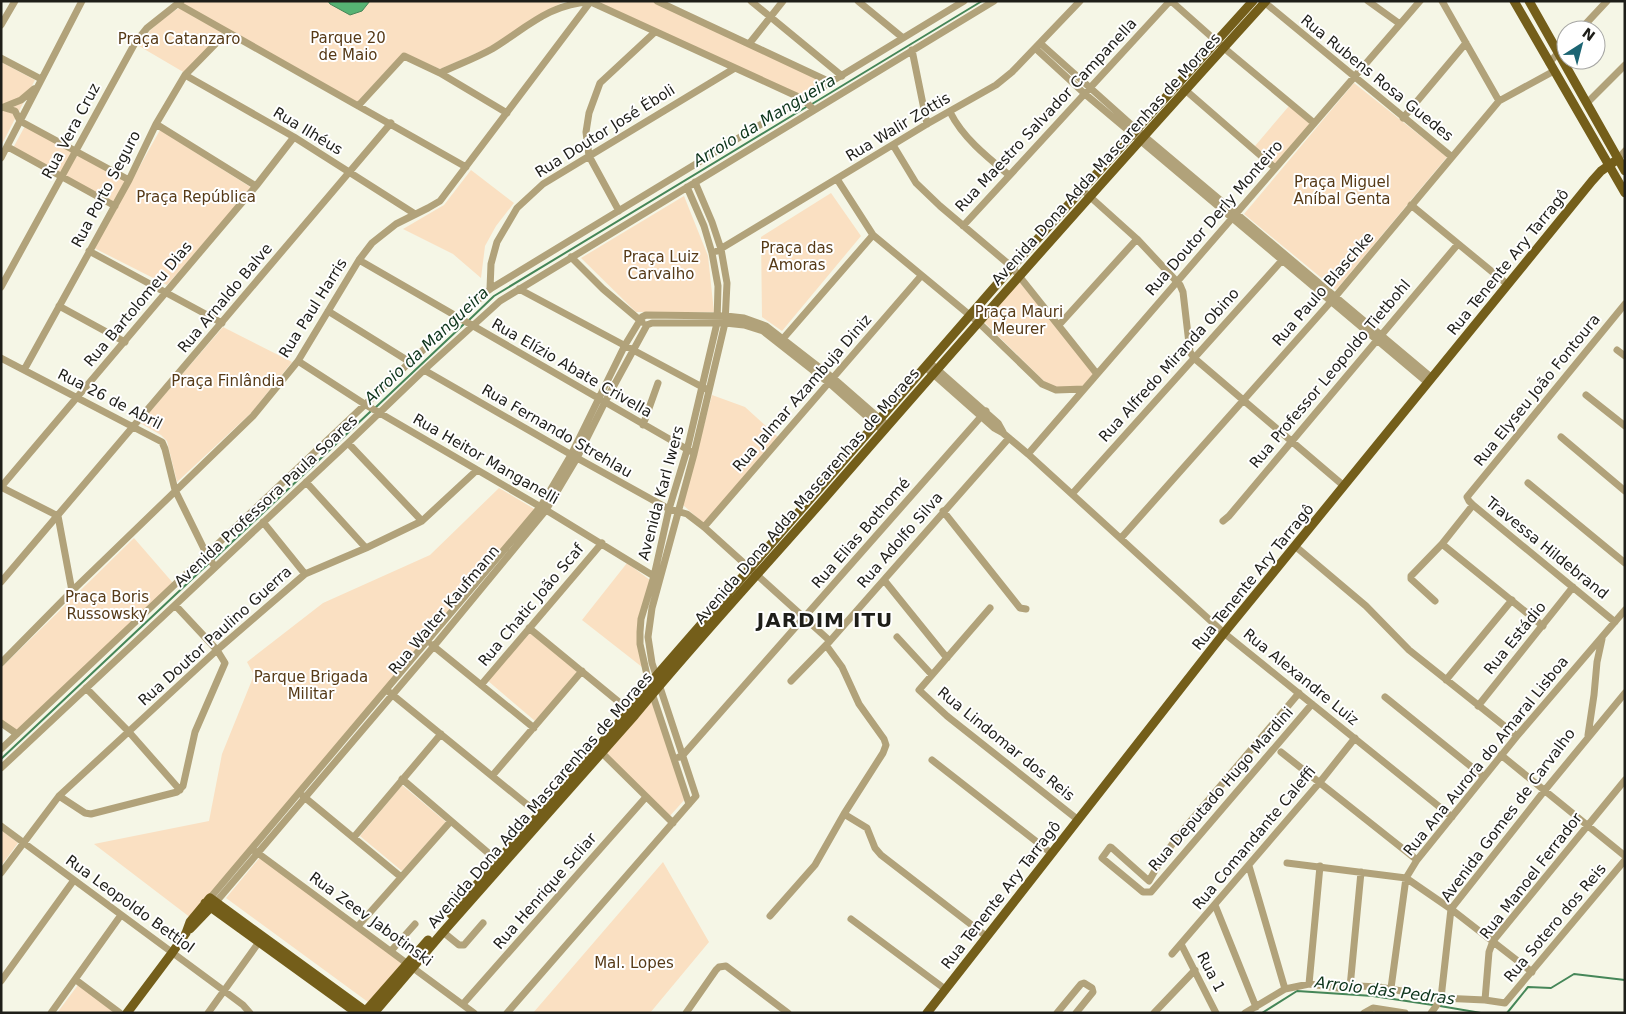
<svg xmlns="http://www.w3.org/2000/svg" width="1626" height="1014" viewBox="0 0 1626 1014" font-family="'DejaVu Sans',sans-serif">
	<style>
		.green { fill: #fae0c2 }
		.water { fill: #56b373; stroke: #458658 }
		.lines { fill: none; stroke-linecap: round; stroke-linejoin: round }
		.stream { stroke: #458658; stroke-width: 2 }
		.minor { stroke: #b1a27a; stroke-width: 7 }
		.major { stroke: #745e1a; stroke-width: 9 }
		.labels { text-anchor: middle; stroke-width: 4; stroke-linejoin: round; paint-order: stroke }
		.park-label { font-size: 15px; fill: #563a17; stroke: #fff }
		.street-label { font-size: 15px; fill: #1e1e19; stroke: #fff }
		.water-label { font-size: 16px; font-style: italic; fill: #0d341b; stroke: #fff }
		.district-label { font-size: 20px; font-weight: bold; letter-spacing: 1px; fill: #1e1e19; stroke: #fff }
	</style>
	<rect width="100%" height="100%" fill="#f5f6e6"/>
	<path class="green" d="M185 1H565L541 14 486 49 440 69 403 53 357 102 182 4Z
		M593 1H653L825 83 802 97Z
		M179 8 223 32 185 73 139 46C148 29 163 18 179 8Z
		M1 62 35 80 1 146Z
		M1354 83 1447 157 1336 290 1244 214Z
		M1289 106 1310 124 1277 165 1255 146Z
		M25 126 126 182 114 203 13 148Z
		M160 130 252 188 167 285 94 248Z
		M471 170 514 203 496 226 485 246 481 278 453 254 403 229 444 205Z
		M831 193 861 236 782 331 762 317 761 237Z
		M684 196 708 256 714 312H636L581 258Z
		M1020 280 1094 375 1084 387H1050L983 321Z
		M223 327 292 362 252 412 177 482 167 441 161 435 140 423Z
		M712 395 745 407 778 437 704 524 683 505Z
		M499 488 536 510 191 918 94 844 209 821 222 754 254 675 247 662 323 603 430 555Z
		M134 538 173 583 18 731 1 720V668Z
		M627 563 650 580 638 619 642 667 582 620Z
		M529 631 577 672 535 721 487 680Z
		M653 700 686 798 669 817 605 753Z
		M402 785 446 822 402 871 360 836Z
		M1 830 18 843 1 866Z
		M261 856 403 962 368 1002 226 898Z
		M663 862 709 942 650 1013H533Z
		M78 985 115 1013H57Z"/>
	<path class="water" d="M328 1H370L362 11 350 15 330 4Z"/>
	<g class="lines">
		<path class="stream" d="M812 104 982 1
			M468 321 494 296 808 106
			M375 408 464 324
			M213 560 371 411
			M1 759 209 563
			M1440 1006 1481 1013
			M1262 1013 1297 991 1373 996 1433 1005
			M1507 1013 1528 987 1551 988 1574 974 1625 980"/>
		<path class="minor" d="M657 1 830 82
			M751 1 842 76
			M858 1 903 38
			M1171 1 1224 48 1314 123
			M1263 1 1452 157
			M1368 1 1400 24
			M1442 1 1499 101
			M178 4 466 167
			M1 25 15 1
			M1580 30 1607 1
			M1040 43 1144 136 1432 378
			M749 44 783 1
			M1035 48 1085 94 1428 383
			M912 50 927 124
			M1 58 41 79
			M1549 63 1566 44
			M440 73C457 65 476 58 492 49 525 29 550 3 591 2L803 99 814 110
			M185 75 294 137 415 214
			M1183 88 1275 168
			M1587 103 1625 65
			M358 106 404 56 440 73 507 113
			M1 108 21 100 34 89
			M5 108 15 111 20 121
			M950 112C963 138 987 157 1009 175
			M1403 118 1466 43
			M20 121 129 180
			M156 124 256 186
			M893 145 916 183 940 206 1012 267 1097 374
			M8 147 115 206
			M1 158 82 1
			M1618 159 1625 151
			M837 179 873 235 978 322 1042 384 1056 390 1084 389
			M687 187 704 226 712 253 718 286 717 323 687 450 669 509 654 576 641 619 640 632V644L649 684 689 804
			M1087 194 1137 239 1180 285 1183 292 1190 352 1194 358 1344 486
			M1411 205 1507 284
			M619 211 589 156 586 132 589 113 600 83 655 32
			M963 226 1170 1
			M89 251 222 323
			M717 251 927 124 996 85 1012 72 1080 1
			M571 257 603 289 642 322
			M359 260 690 451
			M1 287 135 43 147 28 181 1
			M490 289 491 264 497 242 517 208 543 184 735 68
			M519 289 706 389
			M59 306 125 342
			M328 311 410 362
			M647 325 652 323H725L744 325 763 331 829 383 883 431
			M1059 325 1137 239
			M781 341 873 235
			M1617 350 1625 356
			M1 358 162 442 165 449 175 490 207 555 215 567
			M298 361 366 405 546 510 657 578
			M929 362 998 423 1003 432
			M925 367 994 428 1003 433 1028 454 1224 633 1452 817
			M24 370 129 180 156 124 185 75 227 32
			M424 370 577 458 669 509 687 514 704 527 830 641
			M1586 395 1625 426
			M643 425 658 383
			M1561 437 1625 491
			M348 443 422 521
			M1028 454 1420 1
			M306 482 366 548
			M1528 483 1625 563
			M1 487 256 186 294 137
			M1 487 58 516 72 591
			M1072 494 1285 257
			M943 511 1020 608 1026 609
			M1223 521 1229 516 1458 244
			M263 522 305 574
			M704 527 921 276
			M1121 538 1335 297 1499 101 1554 71
			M1442 544 1543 626
			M1295 546 1366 606 1409 650 1517 736
			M884 580 947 658
			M1 582 391 123
			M1435 601 1411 579V576L1442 544 1473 505
			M990 608 919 690 947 716 1077 819
			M1615 622 1473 505 1469 501 1467 497 1625 304
			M529 628 631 712
			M897 637 932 675
			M432 645 534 728
			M1 663 72 591 253 416 298 361 359 260 372 243 396 224 428 208 440 201 591 1
			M1446 680 1512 600
			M791 681 830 641 1009 438
			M481 685 602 543
			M86 688 129 732 180 790
			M389 692 541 816
			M1299 693 1178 836 1161 860 1149 881 1112 848 1110 847 1102 858 1143 892H1151L1312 704
			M1385 697 1484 777
			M1478 706 1573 587
			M1 723 17 734
			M1588 735 1594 695 1597 662 1602 639
			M1 749 410 362 490 289 964 1
			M599 750 673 823
			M1281 752 1417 860
			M1501 755 1625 856
			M679 757 683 755 986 411
			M932 760 1051 853
			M1 768 348 443 424 370 500 301 994 1
			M492 776 582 671
			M402 779 500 863
			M59 796 85 813 91 814 177 792 183 786 195 732 225 663 217 650 175 605
			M303 796 401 877
			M844 814 867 828 875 848 881 855 986 936
			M1 826 223 990 243 1005 250 1013
			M354 837 441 734
			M255 851 474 1013
			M1287 863 1406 878 1451 909 1532 972
			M1249 866 1285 989
			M1 873 59 796 217 650 305 574 366 548 422 521 477 470
			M210 898 541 506 571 455 625 345 642 317 646 315 726 316 744 318 766 326 833 378 888 426
			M216 902 434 646 546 510 577 458 605 402 647 325
			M1215 905 1256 1007
			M770 916 815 865 844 814 883 753 886 745 884 739 859 704 842 667 826 645
			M851 919 945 989
			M358 926 451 821
			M443 932 459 945H464L483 923
			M1181 944 1216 1013
			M391 951 415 924
			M1172 954 1320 782 1355 738
			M76 980 120 1013
			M1 981 74 880
			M1309 984 1320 866
			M1350 987 1361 872
			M1391 988 1406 878 1417 860 1517 736 1625 610
			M1485 1000 1489 952 1493 941 1625 780
			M463 1004 646 797
			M51 1013 121 915
			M208 1013 259 942
			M507 1013 696 796 652 663 648 637 652 608 694 454 725 323 727 283 721 249 712 222 695 182
			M686 1013 716 970 719 967 726 966 788 1013
			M1057 1013 1081 984 1084 983 1092 988 1093 992 1076 1013
			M1154 1013 1195 970
			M1245 1013 1285 989 1309 984 1338 988 1358 986 1379 987 1441 998 1485 1000 1505 1003 1625 860
			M1364 1013 1373 1008 1405 1013
			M1431 1013 1439 1002 1441 998 1451 909 1545 790 1625 693"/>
		<path class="major" d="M1514 1 1625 193
			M1529 1 1625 171
			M205 903 357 1013
			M451 914C520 834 593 758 657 675L1012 267 1253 1
			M190 929 214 904
			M127 1013 172 953 186 933 190 922 210 898 368 1013
			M364 1013 428 940
			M374 1013 443 932 635 715C696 641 761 571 824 499 970 331 1117 165 1266 1
			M927 1013 1224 633 1592 181 1601 171 1618 159"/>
	</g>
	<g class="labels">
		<g class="park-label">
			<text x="348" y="43">Parque 20<tspan x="348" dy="17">de Maio</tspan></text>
			<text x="179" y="44">Praça Catanzaro</text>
			<text x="1342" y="187">Praça Miguel<tspan x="1342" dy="17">Aníbal Genta</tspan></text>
			<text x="196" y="202">Praça República</text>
			<text x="797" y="253">Praça das<tspan x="797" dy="17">Amoras</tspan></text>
			<text x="661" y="262">Praça Luiz<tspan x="661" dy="17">Carvalho</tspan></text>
			<text x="1019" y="317">Praça Mauri<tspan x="1019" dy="17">Meurer</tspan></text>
			<text x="228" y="386">Praça Finlândia</text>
			<text x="107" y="602">Praça Boris<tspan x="107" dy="17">Russowsky</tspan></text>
			<text x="311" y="682">Parque Brigada<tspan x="311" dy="17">Militar</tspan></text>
			<text x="634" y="968">Mal. Lopes</text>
		</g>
		<g class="street-label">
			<text transform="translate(1377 78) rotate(39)" y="5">Rua Rubens Rosa Guedes</text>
			<text transform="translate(1046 115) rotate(-47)" y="5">Rua Maestro Salvador Campanella</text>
			<text transform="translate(898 127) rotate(-31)" y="5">Rua Walir Zottis</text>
			<text transform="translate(71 131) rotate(-62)" y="5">Rua Vera Cruz</text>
			<text transform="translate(308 131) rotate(31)" y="5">Rua Ilhéus</text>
			<text transform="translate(605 131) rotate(-32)" y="5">Rua Doutor José Éboli</text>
			<text transform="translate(1106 159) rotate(-48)" y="5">Avenida Dona Adda Mascarenhas de Moraes</text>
			<text transform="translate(106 189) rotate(-62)" y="5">Rua Porto Seguro</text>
			<text transform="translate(1214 218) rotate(-49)" y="5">Rua Doutor Derly Monteiro</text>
			<text transform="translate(1508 262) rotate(-51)" y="5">Rua Tenente Ary Tarragô</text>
			<text transform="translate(1323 289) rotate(-49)" y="5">Rua Paulo Blaschke</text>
			<text transform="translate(225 298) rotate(-50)" y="5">Rua Arnaldo Balve</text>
			<text transform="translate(138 304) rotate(-50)" y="5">Rua Bartolomeu Dias</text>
			<text transform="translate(313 308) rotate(-58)" y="5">Rua Paul Harris</text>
			<text transform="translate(1169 365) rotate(-48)" y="5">Rua Alfredo Miranda Obino</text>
			<text transform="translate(572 368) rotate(30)" y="5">Rua Elízio Abate Crivella</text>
			<text transform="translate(1330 374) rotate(-50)" y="5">Rua Professor Leopoldo Tietbohl</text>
			<text transform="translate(1537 390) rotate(-51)" y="5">Rua Elyseu João Fontoura</text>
			<text transform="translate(802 393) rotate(-49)" y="5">Rua Jalmar Azambuja Diniz</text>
			<text transform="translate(110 399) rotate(27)" y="5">Rua 26 de Abril</text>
			<text transform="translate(557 431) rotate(30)" y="5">Rua Fernando Strehlau</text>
			<text transform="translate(486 459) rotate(30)" y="5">Rua Heitor Manganelli</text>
			<text transform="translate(661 493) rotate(-75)" y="5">Avenida Karl Iwers</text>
			<text transform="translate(807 496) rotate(-49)" y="5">Avenida Dona Adda Mascarenhas de Moraes</text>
			<text transform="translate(266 501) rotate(-43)" y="5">Avenida Professora Paula Soares</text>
			<text transform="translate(861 533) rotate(-49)" y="5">Rua Elias Bothomé</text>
			<text transform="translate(900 540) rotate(-49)" y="5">Rua Adolfo Silva</text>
			<text transform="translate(1547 548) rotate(39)" y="5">Travessa Hildebrand</text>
			<text transform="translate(1253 577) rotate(-51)" y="5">Rua Tenente Ary Tarragô</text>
			<text transform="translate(531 605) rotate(-50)" y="5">Rua Chatic João Scaf</text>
			<text transform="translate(444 610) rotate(-50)" y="5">Rua Walter Kaufmann</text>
			<text transform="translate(215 636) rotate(-42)" y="5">Rua Doutor Paulino Guerra</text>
			<text transform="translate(1515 638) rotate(-51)" y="5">Rua Estádio</text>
			<text transform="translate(1301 677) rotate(39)" y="5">Rua Alexandre Luiz</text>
			<text transform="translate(1006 744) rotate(39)" y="5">Rua Lindomar dos Reis</text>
			<text transform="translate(1486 756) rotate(-51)" y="5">Rua Ana Aurora do Amaral Lisboa</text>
			<text transform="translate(1221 789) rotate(-49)" y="5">Rua Deputado Hugo Mardini</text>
			<text transform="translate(540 800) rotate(-49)" y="5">Avenida Dona Adda Mascarenhas de Moraes</text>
			<text transform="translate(1508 815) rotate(-53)" y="5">Avenida Gomes de Carvalho</text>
			<text transform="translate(1254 838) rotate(-50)" y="5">Rua Comandante Caleffi</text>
			<text transform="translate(1531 876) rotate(-52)" y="5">Rua Manoel Ferrador</text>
			<text transform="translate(545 891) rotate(-49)" y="5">Rua Henrique Scliar</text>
			<text transform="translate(1001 895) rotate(-52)" y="5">Rua Tenente Ary Tarragô</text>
			<text transform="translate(130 904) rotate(36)" y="5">Rua Leopoldo Bettiol</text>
			<text transform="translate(371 919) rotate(36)" y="5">Rua Zeev Jabotinski</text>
			<text transform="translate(1555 923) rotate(-50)" y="5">Rua Sotero dos Reis</text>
			<text transform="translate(1211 972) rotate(63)" y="5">Rua 1</text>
		</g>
		<g class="water-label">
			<text transform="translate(764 120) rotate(-31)" y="6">Arroio da Mangueira</text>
			<text transform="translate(426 345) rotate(-43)" y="6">Arroio da Mangueira</text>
			<text transform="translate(1385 990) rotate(7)" y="6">Arroio das Pedras</text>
		</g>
		<g class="district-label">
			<text x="825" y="627">JARDIM ITU</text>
		</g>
	</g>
	<rect width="1626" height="1014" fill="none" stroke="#1e1e19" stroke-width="5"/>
	<g transform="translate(1581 45) rotate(36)"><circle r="24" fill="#ffffff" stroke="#a5a5a3"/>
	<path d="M0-4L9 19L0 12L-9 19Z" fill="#1c6573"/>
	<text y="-8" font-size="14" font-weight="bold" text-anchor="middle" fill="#1e1e19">N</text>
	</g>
</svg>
